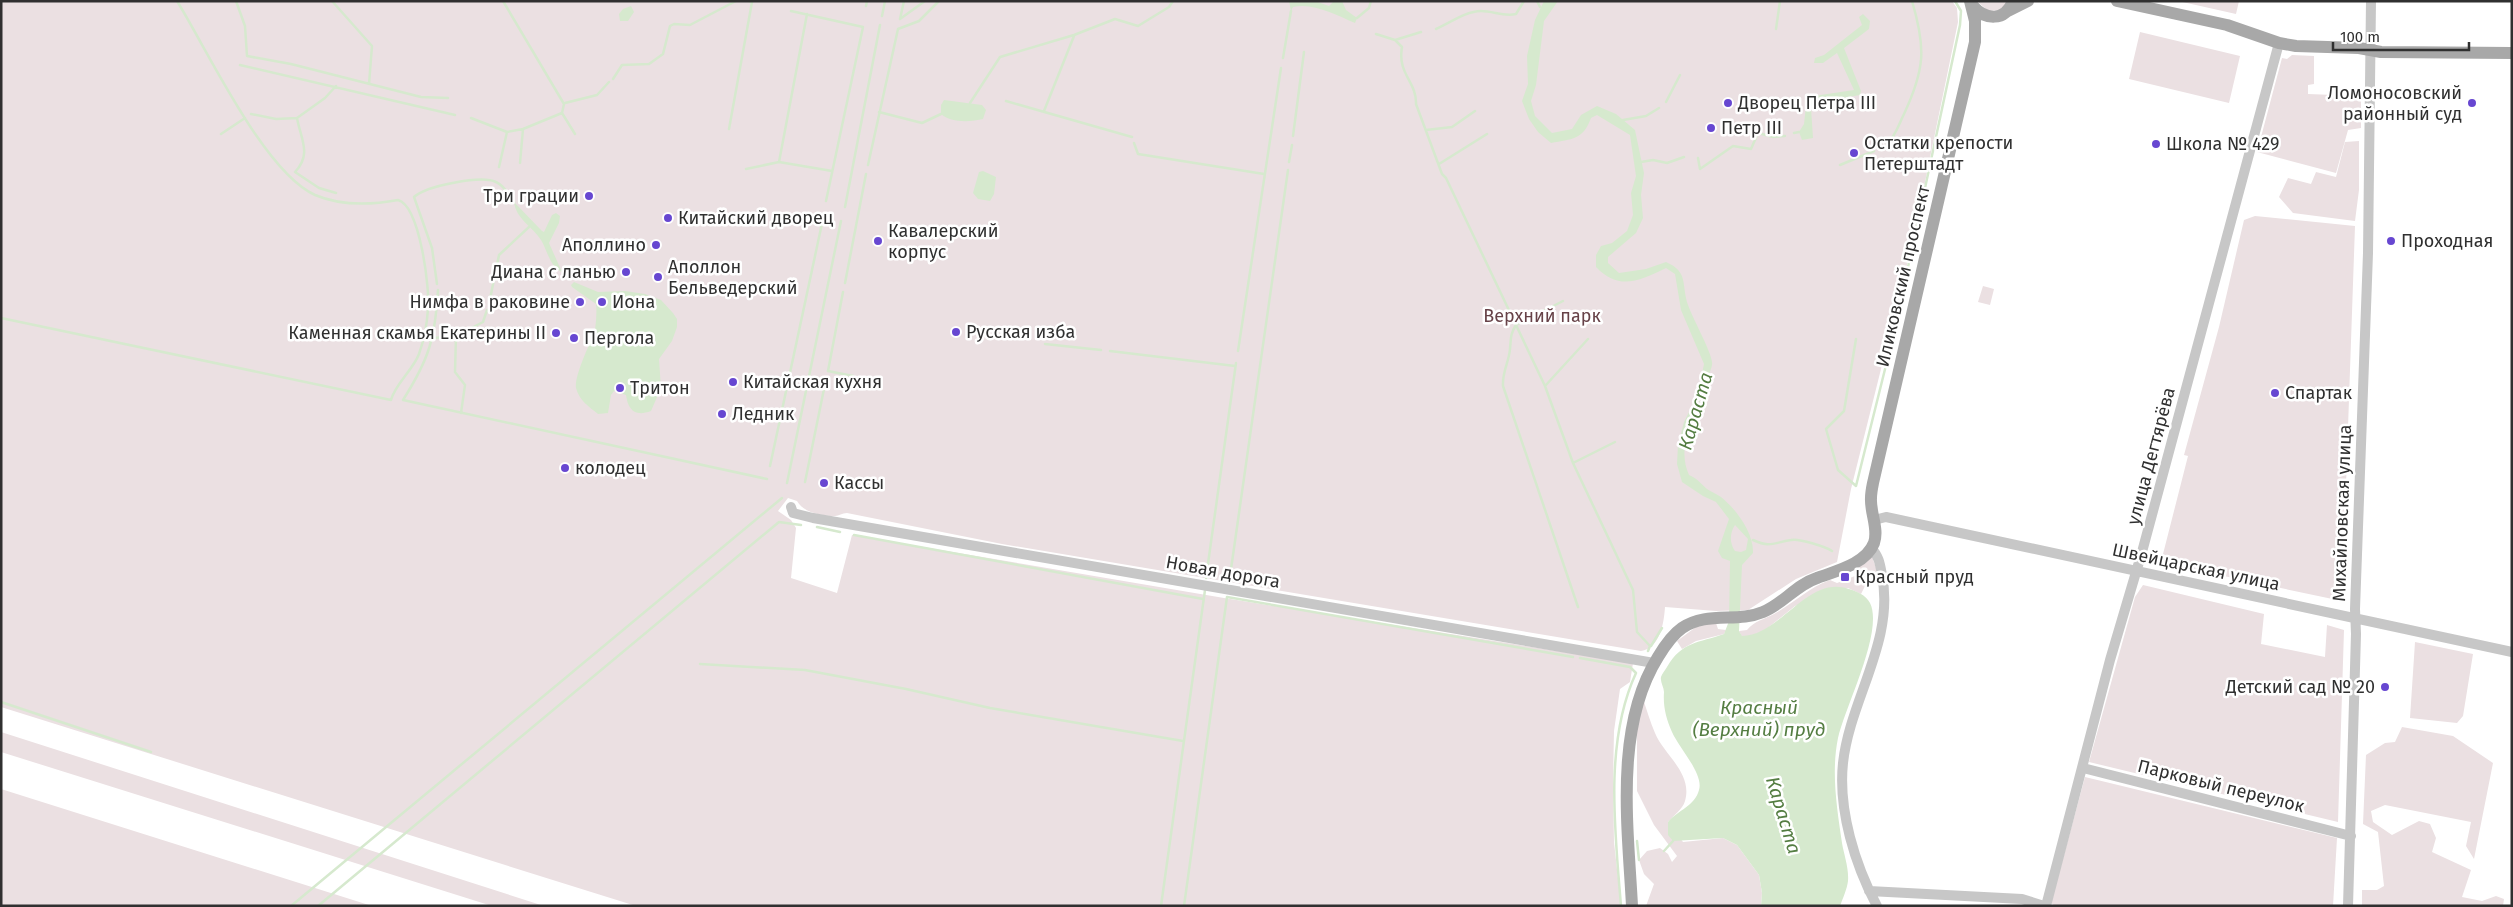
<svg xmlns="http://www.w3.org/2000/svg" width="2513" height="907" viewBox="0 0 2513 907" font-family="'Fira Sans',sans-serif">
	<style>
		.green { fill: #ebe0e2 }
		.water { fill: #d6e9ce; fill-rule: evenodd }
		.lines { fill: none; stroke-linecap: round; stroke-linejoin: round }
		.stream { stroke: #d6e9ce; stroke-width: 2.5 }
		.minor { stroke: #c7c7c7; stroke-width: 10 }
		.major { stroke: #a8a8a8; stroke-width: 12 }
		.poi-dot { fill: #6747d1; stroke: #fff; stroke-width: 2 }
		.labels { text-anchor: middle; stroke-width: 5; stroke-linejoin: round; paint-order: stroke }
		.poi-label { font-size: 18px; fill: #303030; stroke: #fff; text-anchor: start }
		.street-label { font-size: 18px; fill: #303030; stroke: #fff }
		.park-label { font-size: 18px; fill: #674248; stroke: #fff }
		.water-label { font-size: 19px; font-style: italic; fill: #547d42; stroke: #fff }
	</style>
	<rect width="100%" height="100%" fill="#fff"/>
	<path class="green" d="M1 1H1952L1957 8 1958 22 1912 245 1851 489 1837 562 1796 579 1748 610 1716 611 1665 607C1664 623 1660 648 1641 651L1002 544 847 513C842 513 839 516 835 516 822 516 804 513 797 501L788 498 778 511 791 520 796 528 791 578 837 593 852 535 1224 598 1633 663 1630 682 1620 689 1614 731 1613 782 1614 842 1621 906H636L1 707Z
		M1977 1H2008L2000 10 1988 11Z
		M2178 1H2239L2236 14Z
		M2140 32 2240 56 2229 103 2129 79Z
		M2292 55 2314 56V84L2308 85V94L2361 96V128L2348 130 2336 173 2257 152 2282 58 2287 59Z
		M2359 141V190L2355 221 2293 213 2279 197 2288 178 2311 184 2316 172 2336 177 2345 142Z
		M2255 216 2355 226 2342 601 2157 562 2162 558 2188 456 2184 455 2219 327 2244 220Z
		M1983 286 1994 289 1990 305 1978 302Z
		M1871 554 1878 573 1866 584 1861 594 1848 588 1795 606 1764 631 1750 636 1742 637 1739 631 1747 630C1754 621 1765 619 1774 614 1794 603 1808 588 1830 580L1837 583 1855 576 1854 569Z
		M2143 585 2264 614 2261 644 2325 657 2327 625 2344 630 2338 822 2089 762 2135 597Z
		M1716 623 1718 629 1726 630 1724 634 1696 641 1682 649 1677 641 1700 624Z
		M2415 642 2473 654 2463 716 2457 723 2410 718Z
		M1643 699C1647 710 1650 722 1655 733 1664 755 1693 773 1685 801 1683 809 1673 816 1668 822L1683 842 1723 838 1737 845 1759 875 1762 893 1761 906H1646L1654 884 1644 874 1639 860 1647 851 1660 848 1668 854 1672 862 1677 856 1654 825 1637 791V731Z
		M2402 727 2453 736 2493 763 2474 859 2466 846 2471 822 2385 805 2371 811 2373 822 2392 835 2419 821 2430 824 2436 838 2432 852 2471 870 2462 897 2482 901 2496 896 2504 899 2503 906H2362V890H2377L2384 886 2378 832 2363 824 2366 755 2385 743 2395 742Z
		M1 732 544 906H492L1 752Z
		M2085 777 2337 838 2333 906H2055L2051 903Z
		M1 789 372 906H1Z"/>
	<path class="water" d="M1289 1H1315L1329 6 1334 1H1342L1346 10 1357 18 1355 23C1337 15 1312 2 1293 7L1291 11Z
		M1544 1H1558L1544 21 1536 85 1531 101 1535 116 1552 133 1572 129 1581 115 1597 106 1616 114 1635 130 1644 173 1641 195 1643 218 1636 233 1608 257V263L1619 273 1646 269 1666 262C1689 272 1681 284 1688 305 1693 319 1711 351 1712 362 1713 366 1709 373 1708 377 1700 409 1674 442 1689 475 1698 479 1700 483 1707 489 1711 492 1717 494 1721 497 1736 509 1754 533 1753 553L1742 565 1739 631 1742 636C1780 636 1808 574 1849 589 1856 591 1866 595 1870 603 1884 631 1845 707 1838 738 1831 772 1837 809 1842 843 1844 855 1849 868 1848 881 1847 889 1843 898 1840 906H1761L1762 893 1759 875 1737 845 1723 838 1673 841 1668 835V822C1678 810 1695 806 1699 790 1704 774 1679 748 1672 732 1666 718 1663 707 1664 692 1664 687 1660 682 1661 677 1662 674 1665 670 1667 667 1682 641 1699 643 1724 634L1729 621 1730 561 1722 558 1718 551 1729 519 1716 502 1703 496 1682 482 1677 464 1678 445 1684 422 1698 394 1704 364 1681 310 1675 274 1666 268C1639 281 1619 291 1596 267V255L1601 246 1612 243 1627 231 1633 215 1631 193 1636 176 1630 135 1597 115 1591 118C1583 140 1572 139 1551 143L1538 132 1529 119 1522 101 1528 84 1527 56 1535 20ZM1735 525 1748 539 1746 550 1741 552 1735 551C1729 543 1730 532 1735 525Z
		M631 6 634 12 628 21H620L619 14 623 9Z
		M1863 14 1870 21 1869 29 1844 48 1861 91 1860 95 1813 103 1811 108 1813 138 1802 140 1799 132 1804 124 1807 97 1854 90 1837 53 1823 63H1814L1815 58 1824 55 1862 25 1859 17Z
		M944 100 982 105 986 110 983 119C971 122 950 123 941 114V105Z
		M983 171 996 177 994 194 990 201 978 199 973 193 979 172Z
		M514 202 542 231 544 232 552 215 556 213 560 216 559 223 549 243 562 272C550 267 547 250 541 240 532 226 516 219 514 202Z
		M574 282 598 292 625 291 645 294 661 300 673 313 677 319V327L672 341 659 359 661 388 651 411C635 417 628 410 626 395L614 391 611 395 608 413 598 414C589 407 579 400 576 388 574 377 589 345 594 334 596 327 597 311 596 304L572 287 571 285Z"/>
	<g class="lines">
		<path class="stream" d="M236 1 245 26 247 56 291 64 421 97 448 98
			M332 1 372 46 369 84
			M1537 1 1540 7
			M866 6 867 1
			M791 11 863 27 826 201
			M882 16 885 1
			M1357 18 1369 8 1371 1
			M900 19 925 1
			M900 19 904 1
			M1436 29C1450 23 1466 11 1481 11 1494 11 1503 17 1516 14L1524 1
			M1776 29 1780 1
			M1376 34 1395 40 1421 32
			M1395 40 1402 47C1397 74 1417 82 1416 104L1442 174 1446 178 1516 325C1510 334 1511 339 1510 349 1509 362 1502 372 1503 386L1578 607
			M1283 58 1291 11
			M240 65 455 115
			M613 79 622 65 649 64 663 54 670 26 674 24 690 25 736 1
			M1006 101 1132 137
			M1666 102 1680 75
			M565 103 597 95 609 82
			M970 103 1000 57 1074 35 1115 19 1138 26 1169 7 1173 1
			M1044 111 1074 36
			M879 112 922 123 941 114
			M562 113 575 134
			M251 114 276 119 297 118
			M471 118 507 132 523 129 562 113 564 104 503 1
			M1623 120 1646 116 1659 108
			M729 129 752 2 749 1
			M1426 130 1452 127 1475 111
			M1794 133 1799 132
			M221 134 245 118
			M1293 136 1304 52
			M1134 143 1138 154 1264 174
			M1887 144C1895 137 1899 124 1904 114 1925 69 1926 48 1912 1
			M1698 158 1700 169 1733 146 1751 149 1758 133 1773 137 1785 136
			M779 162 807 14
			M1289 162 1292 145
			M1641 162 1653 160 1667 163 1684 157
			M520 163 523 129
			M1439 164 1487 134
			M868 165 898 29 919 21 939 1
			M1840 165 1874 151
			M499 167 507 132
			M746 169 779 162 832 171
			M336 193 319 188 295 172C312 154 301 140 297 118L325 98 336 86
			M845 207 880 25
			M845 283 866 174
			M437 284 432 248 414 197C426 186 481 175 496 182 504 185 509 195 514 202
			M438 290C435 339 429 359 403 400L767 479
			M843 292 828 371 853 376
			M1563 301 1516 325 1545 386 1588 339
			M489 304 499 255 529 227
			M1 318 391 400C395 384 413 370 419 354 424 340 427 324 428 309 430 289 420 206 398 200 371 205 341 206 315 195 264 172 208 51 177 1
			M456 336 455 372 465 385 461 413
			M434 338 456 336 483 322 487 310
			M1856 339 1844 411 1826 429 1838 470 1856 486 1893 337 1960 25 1961 11 1955 1
			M1045 344 1101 350
			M1110 351 1235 366
			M1238 351 1281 68
			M1545 386 1573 463 1633 590 1637 632 1650 646 1648 651
			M1573 463 1615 442
			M770 466 824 214
			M805 482 824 389
			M787 483 841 221
			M817 527 840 532
			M854 535 1203 599
			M1753 540C1771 548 1772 543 1791 540 1799 538 1826 547 1832 551
			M1230 576 1288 170
			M1206 578 1236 363
			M1651 646 1662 628
			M1580 658 1630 667 1636 673C1604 742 1615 832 1621 906
			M700 664 805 670 906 689 990 708 1183 741
			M1 702 151 752
			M1637 841 1639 860
			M1664 851 1673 841
			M291 906 782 498
			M318 906 779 522 801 525
			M1161 906 1205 590
			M1184 906 1227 597 1573 657"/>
		<path class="minor" d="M791 507 793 513 813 518 1654 663
			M1874 520 1886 517 2512 652
			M1871 548C1879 556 1880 564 1882 575 1895 641 1850 699 1843 763 1838 810 1855 865 1877 906
			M2083 768 2351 836
			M1869 891 2022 899 2044 906
			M2046 906 2110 660 2142 552 2279 43
			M2348 906 2356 634 2355 609 2368 253 2371 1"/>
		<path class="major" d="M2117 1 2227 25 2279 43 2296 46 2359 48 2381 52 2512 53
			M1973 6C1985 20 2005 22 2013 1
			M2008 11 2028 1
			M1632 906C1628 827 1614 727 1658 657 1664 647 1672 635 1682 628 1707 611 1737 623 1763 612 1783 604 1796 585 1817 578 1836 571 1866 564 1874 543 1879 529 1870 513 1871 498 1871 493 1872 488 1873 483L1975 42V21L1970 1"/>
	</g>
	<g class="poi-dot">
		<circle cx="1728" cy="103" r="5"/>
		<circle cx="2472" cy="103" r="5"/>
		<circle cx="1711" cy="128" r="5"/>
		<circle cx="2156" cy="144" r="5"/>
		<circle cx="1854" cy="153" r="5"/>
		<circle cx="589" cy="196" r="5"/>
		<circle cx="668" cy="218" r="5"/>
		<circle cx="878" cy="241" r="5"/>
		<circle cx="2391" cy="241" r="5"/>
		<circle cx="656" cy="245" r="5"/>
		<circle cx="626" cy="272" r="5"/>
		<circle cx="658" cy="277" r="5"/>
		<circle cx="580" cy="302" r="5"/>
		<circle cx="602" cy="302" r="5"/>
		<circle cx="956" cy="332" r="5"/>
		<circle cx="556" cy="333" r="5"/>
		<circle cx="574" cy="338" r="5"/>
		<circle cx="733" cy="382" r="5"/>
		<circle cx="620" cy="388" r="5"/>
		<circle cx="2275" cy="393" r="5"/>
		<circle cx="722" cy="414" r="5"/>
		<circle cx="565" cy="468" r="5"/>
		<circle cx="824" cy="483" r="5"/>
		<rect x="1840" y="572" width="10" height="10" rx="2.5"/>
		<circle cx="2385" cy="687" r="5"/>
	</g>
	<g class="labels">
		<g class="poi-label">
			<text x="2462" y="99" text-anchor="end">Ломоносовский<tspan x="2462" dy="21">районный суд</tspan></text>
			<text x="1738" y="109">Дворец Петра III</text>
			<text x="1721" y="134">Петр III</text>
			<text x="1864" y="149">Остатки крепости<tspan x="1864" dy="21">Петерштадт</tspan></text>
			<text x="2166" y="150">Школа № 429</text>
			<text x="579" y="202" text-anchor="end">Три грации</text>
			<text x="678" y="224">Китайский дворец</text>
			<text x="888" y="237">Кавалерский<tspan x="888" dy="21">корпус</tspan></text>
			<text x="2401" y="247">Проходная</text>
			<text x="646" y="251" text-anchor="end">Аполлино</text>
			<text x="668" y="273">Аполлон<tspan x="668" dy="21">Бельведерский</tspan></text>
			<text x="616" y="278" text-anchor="end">Диана с ланью</text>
			<text x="570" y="308" text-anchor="end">Нимфа в раковине</text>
			<text x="612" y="308">Иона</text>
			<text x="966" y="338">Русская изба</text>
			<text x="546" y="339" text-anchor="end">Каменная скамья Екатерины II</text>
			<text x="584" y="344">Пергола</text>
			<text x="743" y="388">Китайская кухня</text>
			<text x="630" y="394">Тритон</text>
			<text x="2285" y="399">Спартак</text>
			<text x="732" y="420">Ледник</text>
			<text x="575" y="474">колодец</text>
			<text x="834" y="489">Кассы</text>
			<text x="1855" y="583">Красный пруд</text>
			<text x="2375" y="693" text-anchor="end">Детский сад № 20</text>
		</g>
		<g class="street-label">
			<text transform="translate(1903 276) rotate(-77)" y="6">Иликовский проспект</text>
			<text transform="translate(2151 456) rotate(-75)" y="6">улица Дегтярёва</text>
			<text transform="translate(2342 513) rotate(-88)" y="6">Михайловская улица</text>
			<text transform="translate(2196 567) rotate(12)" y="6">Швейцарская улица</text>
			<text transform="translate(1223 572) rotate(10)" y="6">Новая дорога</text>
			<text transform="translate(2221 786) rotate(14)" y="6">Парковый переулок</text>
		</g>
		<g class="park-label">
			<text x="1542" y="322">Верхний парк</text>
		</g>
		<g class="water-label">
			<text transform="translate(1695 411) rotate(-74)" y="7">Караста</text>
			<text x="1759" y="714">Красный<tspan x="1759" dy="22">(Верхний) пруд</tspan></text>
			<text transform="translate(1784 815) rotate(73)" y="7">Караста</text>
		</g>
	</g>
	<rect width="2513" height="907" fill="none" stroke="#303030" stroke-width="5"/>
	<path d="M2333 42v8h136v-8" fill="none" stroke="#303030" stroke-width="2.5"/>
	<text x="2340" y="42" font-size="15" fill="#303030" stroke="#ffffff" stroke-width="4" paint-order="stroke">100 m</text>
</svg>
